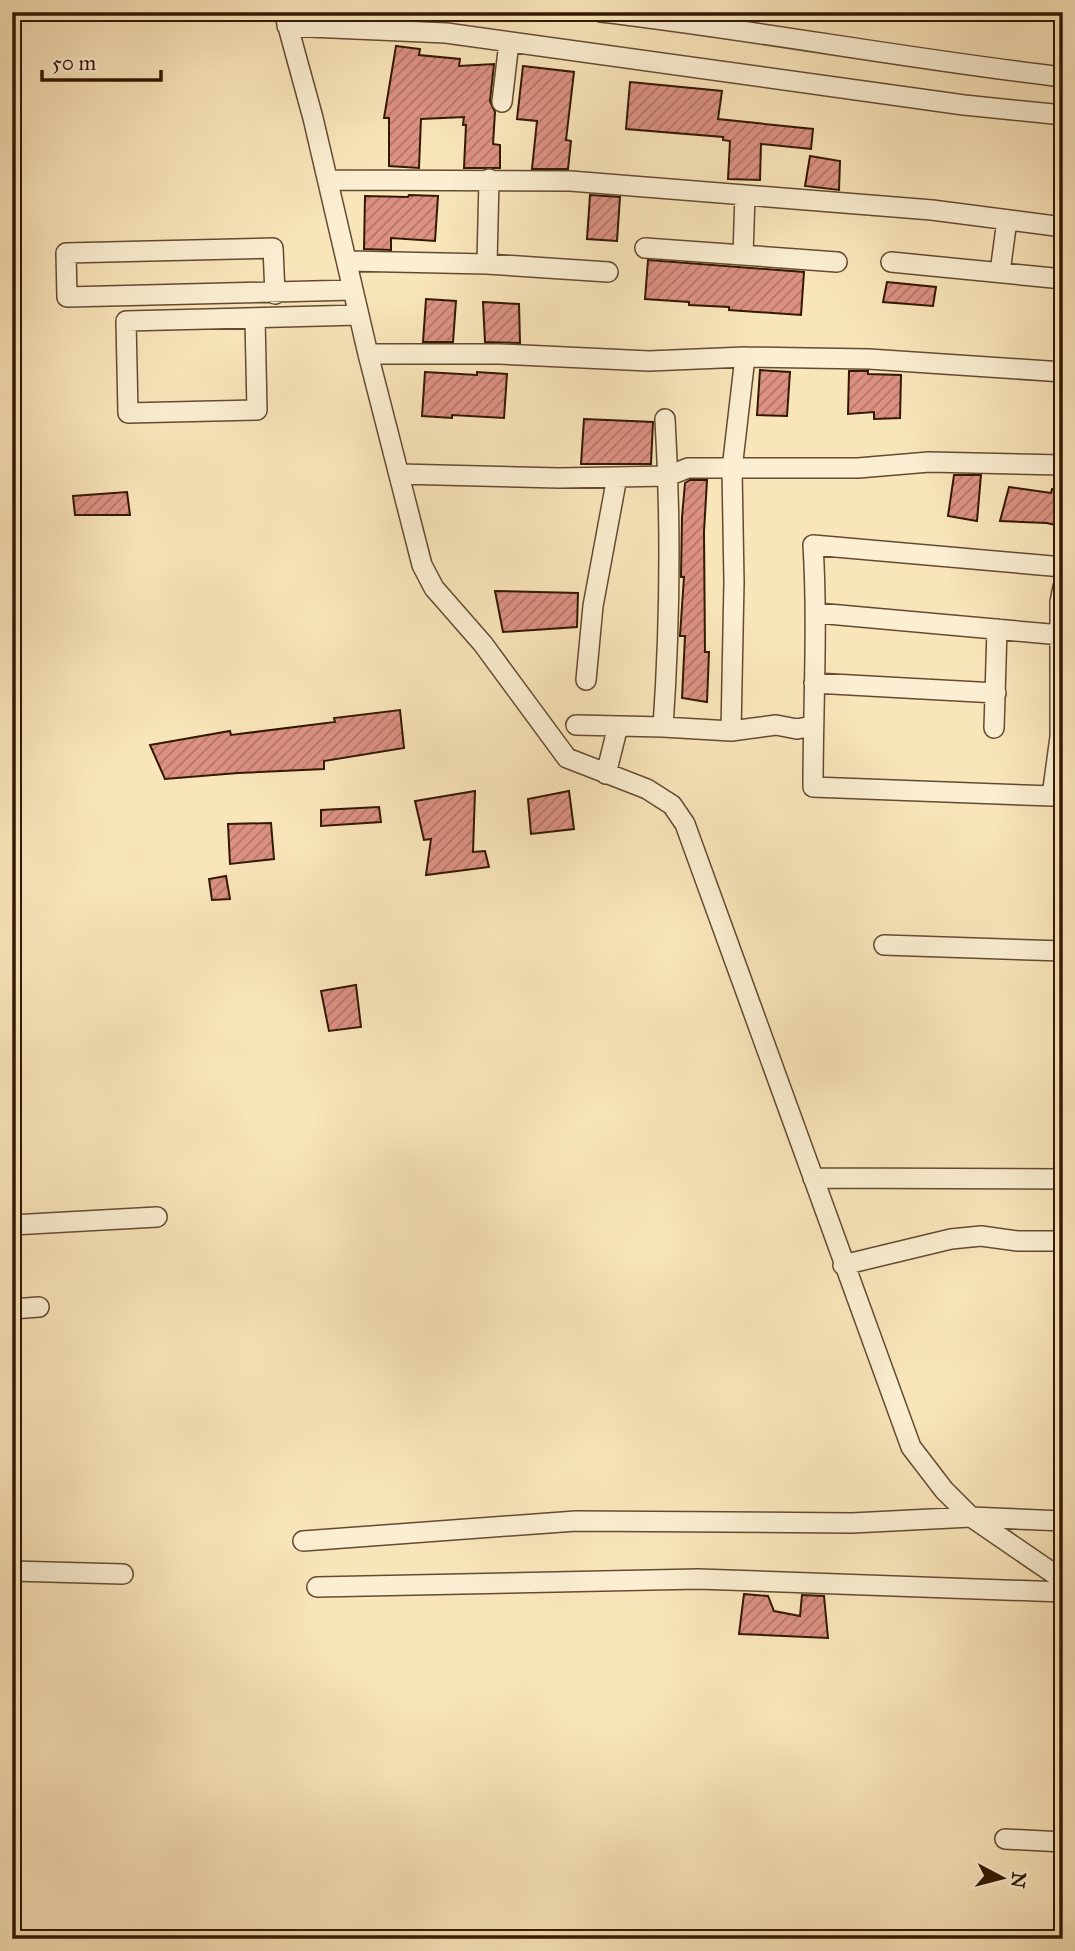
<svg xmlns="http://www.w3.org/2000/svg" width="1075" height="1951" viewBox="0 0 1075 1951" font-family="'IM FELL Great Primer',serif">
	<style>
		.building { fill: url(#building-hatch); stroke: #331802; stroke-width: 2 }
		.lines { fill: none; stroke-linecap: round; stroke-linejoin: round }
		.minor-casing { stroke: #644b30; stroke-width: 22 }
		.minor { stroke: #fbeed2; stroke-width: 19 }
	</style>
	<defs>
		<pattern id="building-hatch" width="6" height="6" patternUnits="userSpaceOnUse" patternTransform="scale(1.75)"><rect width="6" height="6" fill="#dc9183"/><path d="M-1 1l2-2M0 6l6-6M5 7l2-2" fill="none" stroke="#b37569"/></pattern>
	</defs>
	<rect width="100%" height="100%" fill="#f9e5ba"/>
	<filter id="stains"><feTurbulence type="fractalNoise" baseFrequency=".00286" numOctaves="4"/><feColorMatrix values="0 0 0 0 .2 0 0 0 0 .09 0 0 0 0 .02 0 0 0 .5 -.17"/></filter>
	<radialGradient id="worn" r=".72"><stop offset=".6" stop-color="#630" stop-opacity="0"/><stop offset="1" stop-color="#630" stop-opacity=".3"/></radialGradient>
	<path class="building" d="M396 46 420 49 419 55 460 59 459 66 494 64 490 101 495 112 493 144 500 145V168H464L466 125H463L464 117 421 119 419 168 389 166V118H384Z
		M523 66 574 72 566 140 571 141 568 169H532L537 121 517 119Z
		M630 82 722 91 718 119 813 129 811 149 761 144 760 180 728 179 730 141 723 140V137L626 129Z
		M810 156 840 161 839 190 805 186Z
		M409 195 438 196 435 241 391 238V250L364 249 365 196 408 197Z
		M590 195 620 197 617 241 587 239Z
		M648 260 804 272 801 315 729 310V307L689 305V302L645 299Z
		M887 282 936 287 933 306 883 302Z
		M426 299 456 301 453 342H423Z
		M483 302 519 304 520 343 485 342Z
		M760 370 790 372 787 416 757 415Z
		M849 371H868V374L901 375 900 418 874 419V412L848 414Z
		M425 372 477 375V372L507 374 504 418 452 415V418L422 416Z
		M584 419 653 422 651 464H581Z
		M954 475H981L977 521 948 516Z
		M690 480H707L704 532 705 652H709L707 702 682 698 685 636H680L684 577H681L682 517 685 483Z
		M1009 487 1051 493 1052 489 1063 492V527L1047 523 1000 521Z
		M127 492 130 515H75L73 496Z
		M495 591 578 593 577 627 503 632Z
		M400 710 404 748 324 761V769L238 773 165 779 150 745 230 731 231 735 335 722 334 718Z
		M475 791 473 852 485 851 489 867 426 875 431 839 424 840 415 801Z
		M569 791 574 829 531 834 528 799Z
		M379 807 381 822 321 826V810Z
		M271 823 274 859 230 864 228 824Z
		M226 876 230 899 212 900 209 879Z
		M356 985 361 1027 329 1031 321 991Z
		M744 1594 768 1596 774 1611 800 1616 802 1595 824 1596 828 1638 739 1634Z"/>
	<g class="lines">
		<defs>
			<path id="minor" d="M284 12 313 118 368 354 422 565 434 588 483 644 567 758 647 789 672 805 685 824 911 1447 944 1490 971 1517 1063 1580
				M601 12C755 30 908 59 1063 77
				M287 26 446 33 964 105 1063 115
				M502 102 509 42
				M328 180 570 181 932 210 1063 227
				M745 195 743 255 837 262
				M645 248 743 255
				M348 261 487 264 489 179
				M891 262 1063 279
				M487 264 608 272
				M1000 272 1007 220
				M275 294 273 248 66 253 67 297 353 290
				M255 318 257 410 128 413 126 321 359 315
				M368 354H500L649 361 745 357 869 359 1063 372
				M665 419C671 521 670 625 663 727L731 731 734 582 732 469 745 357
				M399 474 559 478 668 476 688 468H858L929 462 1063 465
				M1063 567 813 545C818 626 813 706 813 787L1052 796 1060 737V602L1063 587
				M817 613 1061 635
				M586 680 593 606 617 477
				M814 683 996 693
				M576 725 663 727
				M994 728 997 629
				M731 731 776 725 797 729 812 726
				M606 774 618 726
				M884 945 1063 951
				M813 1178 1063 1179
				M12 1225 157 1217
				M843 1265 951 1239 981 1236 1018 1241H1063
				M12 1309 39 1307
				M303 1541 576 1521 852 1523 971 1517 1063 1521
				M12 1571 123 1574
				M317 1587 698 1579 1063 1592
				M1005 1839 1063 1842"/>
		</defs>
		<use href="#minor" class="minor-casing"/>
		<use href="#minor" class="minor"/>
	</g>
	<rect width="1075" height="1951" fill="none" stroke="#f9e5ba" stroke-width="42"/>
	<rect x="14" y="14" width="1047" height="1923" fill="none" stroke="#331802" stroke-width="3.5"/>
	<rect x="21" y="21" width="1033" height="1909" fill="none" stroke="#331802" stroke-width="2"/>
	<g transform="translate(1002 1878) rotate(97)" stroke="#fbeed2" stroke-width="5" paint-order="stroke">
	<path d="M0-5L12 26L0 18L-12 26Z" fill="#331802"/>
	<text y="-10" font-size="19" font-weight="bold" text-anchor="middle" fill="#331802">N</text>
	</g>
	<path d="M42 70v10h119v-10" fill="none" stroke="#331802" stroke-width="3.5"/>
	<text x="52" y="70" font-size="21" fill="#331802" stroke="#fbeed2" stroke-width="5" paint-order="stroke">50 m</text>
	<rect width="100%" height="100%" filter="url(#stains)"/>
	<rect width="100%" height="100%" fill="url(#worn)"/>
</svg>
